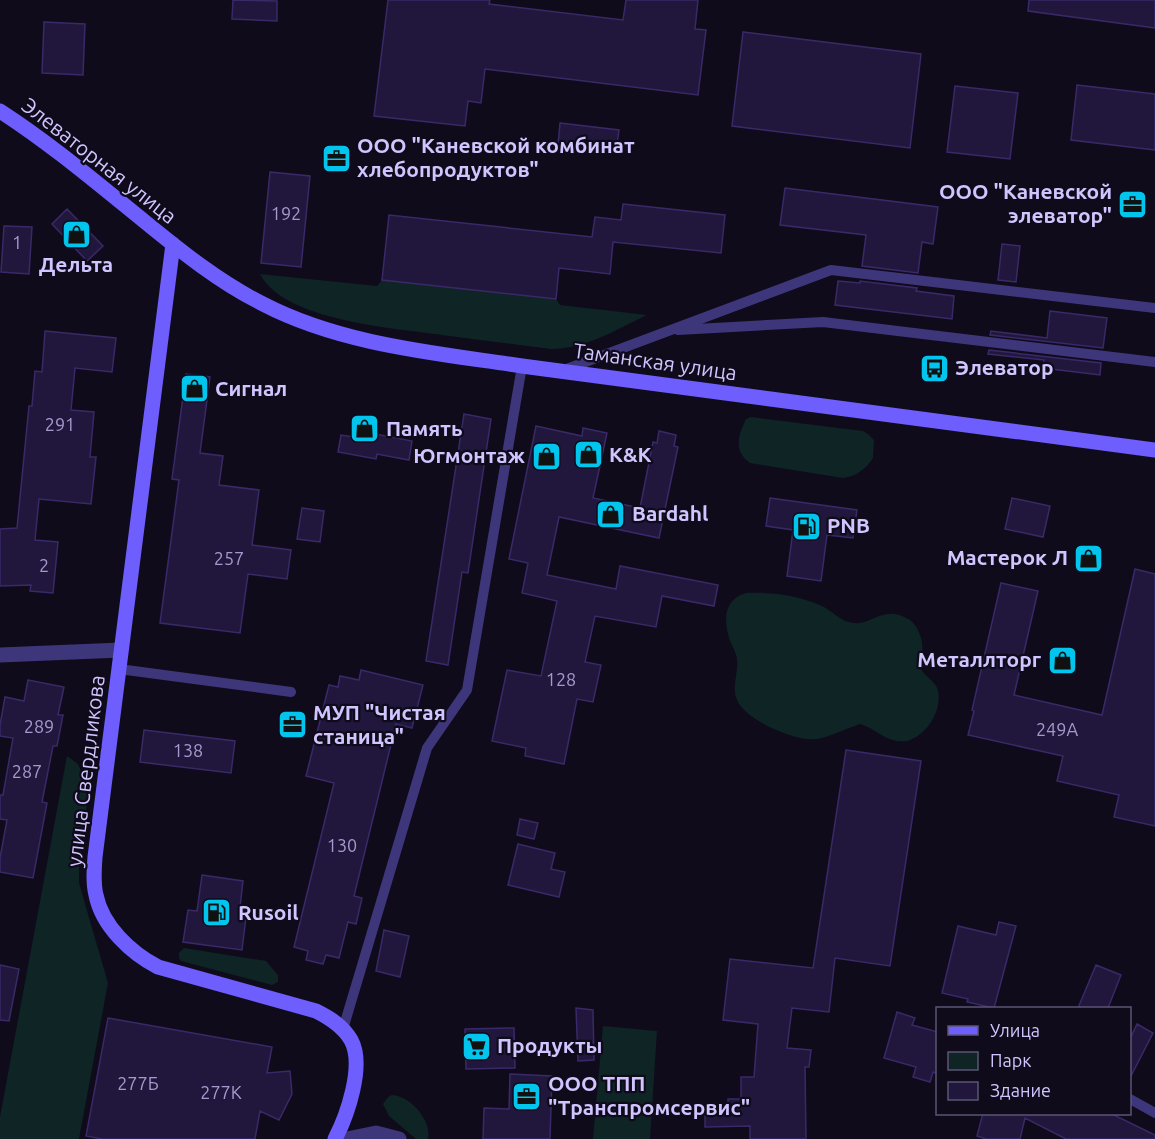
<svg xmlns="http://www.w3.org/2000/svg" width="1155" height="1139" viewBox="0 0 1155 1139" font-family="Ubuntu,sans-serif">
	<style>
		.green { fill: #0e2425 }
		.building { fill: #21173c; stroke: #3a2968; stroke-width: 1.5 }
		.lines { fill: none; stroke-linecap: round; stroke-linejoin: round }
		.lane { stroke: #3e367a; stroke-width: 10 }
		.street { stroke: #3e367a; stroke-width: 15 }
		.secondary { stroke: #6d5efd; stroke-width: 15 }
		.labels { text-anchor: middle; stroke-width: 4.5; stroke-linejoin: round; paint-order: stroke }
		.number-label { font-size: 18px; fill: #a49ace }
		.poi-label { font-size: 21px; font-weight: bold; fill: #d0c5fe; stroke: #0f0b1b; text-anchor: start }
		.street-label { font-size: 21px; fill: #d0c5fe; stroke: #0f0b1b }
	</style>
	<rect width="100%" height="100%" fill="#0f0b1b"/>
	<path class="green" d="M260 274 377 286 382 280 556 299 560 305 647 315C617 329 586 349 551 349 515 344 478 340 442 335 394 328 284 321 260 274Z
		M751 417 863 431 868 434 874 440 873 458C866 469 855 477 843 478L750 463C733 451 738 436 746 419Z
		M746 593C772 592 798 595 822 606 831 610 839 620 849 622 871 629 881 602 910 620 919 627 924 642 922 653 921 659 918 660 920 666 923 677 936 680 938 691 943 713 921 745 897 741 883 739 874 728 860 724 848 728 829 737 817 739 796 742 745 720 737 700 731 686 739 673 737 659 736 651 731 645 729 638 723 618 725 599 746 593Z
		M67 756 78 764 87 785V803L79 859V883L108 983 79 1139H0V1117Z
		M184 948 266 961 278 975V982L272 985 181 961 179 958V953Z
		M603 1026 657 1031 650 1139H593Z
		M392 1095C411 1096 432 1121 428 1139H416L389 1116 383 1104 388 1097Z"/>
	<path class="building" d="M233 0 277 1V21L232 19Z
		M388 0H490L489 4 623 20 626 0H698L695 29 706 30 698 95 485 69 481 103 468 101 465 126 374 116Z
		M1029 0H1155V28L1028 11Z
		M44 22 85 24 83 75 42 73Z
		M743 32 921 54 910 148 732 126Z
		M1077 85 1155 94V150L1071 140Z
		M955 86 1018 93 1010 159 947 152Z
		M560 123 619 130 616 152 558 145Z
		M270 172 310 176 301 267 261 263Z
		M785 188 938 207 933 244 922 242 918 273 862 266 866 235 780 225Z
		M623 204 725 215 721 253 613 242 610 274 559 268 556 299 382 280 389 215 592 237 595 217 621 220Z
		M67 209 103 246 87 261 52 224Z
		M4 226 32 227 29 274 1 272Z
		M1002 244 1020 246 1016 282 998 280Z
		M838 281 860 283V281L917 288 916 291 954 296 952 319 835 305Z
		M1050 311 1107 318 1103 348 990 335 991 331 1047 338Z
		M45 331 116 338 112 372 75 368 71 410 94 412 90 457H96L91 504 39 499 35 540 58 542 53 593 30 591 31 585 0 586V529L17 528 29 406H32L35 371 42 372Z
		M989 350 1101 363 1100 375 1043 368 1044 360 988 354Z
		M186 374 210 377 200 453 223 456 219 485 259 490 252 545 291 550 287 579 248 574 240 633 160 623 179 480 172 479Z
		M464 414 491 419 468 573 462 572 448 665 426 661Z
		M357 421 377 424 375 434 412 441 409 460 377 454 376 459 338 452 341 435 354 437Z
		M536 426 582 436 583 428 607 433 593 498 640 508 653 442 657 443 659 431 676 435 674 446 678 447 659 538 559 517 547 575 616 589 620 566 718 585 714 606 662 596 656 627 595 616 585 662 601 665 593 702 577 699 564 764 525 756 526 748 492 741 507 670 541 676 557 601 522 593 528 563 509 559Z
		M770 498 857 510 853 538 827 535 821 581 787 576 793 530 766 526Z
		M1012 498 1050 506 1043 537 1005 529Z
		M302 508 324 511 320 542 297 539Z
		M1135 569 1155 574V826L1114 817 1119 795 1057 781 1063 756 968 735 974 711 972 710 1001 583 1038 591 1014 695 1102 715Z
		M361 670 423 685 412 728 396 724 354 896 362 898 356 924 348 922 339 958 326 955 323 964 306 960 308 951 294 947 334 783 306 776 329 685 338 687 340 676 359 680Z
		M28 680 64 687 58 715H63L57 746H53L42 802 47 803 33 878 0 872V858L7 820 0 819V795H3L13 738 0 736V725L5 697 24 701Z
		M144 730 235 741 231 773 140 762Z
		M846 750 921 761 890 966 835 958 829 1012 792 1008 787 1048 811 1050 809 1067H805L806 1139H750V1126L705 1127V1107H728V1099H741V1077H754L758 1024 723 1020 730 959 813 968Z
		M520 819 538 823 534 839 517 835Z
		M518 844 555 853 551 869 565 872 559 897 508 885Z
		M202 875 243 881 239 916 246 917 242 950 183 942 188 910 197 911Z
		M999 922 1016 926 994 1008 967 1002 968 999 942 993 958 926 996 935Z
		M384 930 409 936 400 977 376 971Z
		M0 965 19 969 9 1021 0 1020Z
		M1096 965 1121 975 1108 1008H1078Z
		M576 1008 593 1010 594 1060 578 1061Z
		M897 1012 915 1018 912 1025 938 1032V1074L933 1072 930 1082 913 1077 916 1067 884 1058Z
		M108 1018 272 1047 267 1073 290 1071 292 1094 279 1120 260 1111 255 1139H102L86 1136Z
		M1137 1024 1153 1033 1130 1078V1039Z
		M514 1028 515 1068 466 1069 465 1029Z
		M510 1074 552 1076 550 1139H483L484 1108 509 1109Z
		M983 1113H1110L1155 1135V1139H1066L1025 1118 1020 1139H986L977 1136Z"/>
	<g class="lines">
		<path class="lane" d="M678 330 823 322 1155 362
			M564 370 831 270 1155 308
			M119 669 291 692
			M343 1029 427 748 467 690 522 366
			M1130 1099 1155 1113"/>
		<path class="street" d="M0 655 121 650
			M347 1139 376 1133 399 1139"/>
		<path class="secondary" d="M0 111C51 144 97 183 144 221 182 252 219 282 263 304 342 345 436 353 522 366L1155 450
			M173 244 95 857C94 870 93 883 96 895 102 926 131 953 158 967L316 1011C330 1018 343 1026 351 1040 365 1065 347 1116 335 1139"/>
	</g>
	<defs>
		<symbol id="office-square" viewBox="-11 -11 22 22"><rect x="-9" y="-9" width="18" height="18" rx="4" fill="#02c5ee" stroke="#0f0b1b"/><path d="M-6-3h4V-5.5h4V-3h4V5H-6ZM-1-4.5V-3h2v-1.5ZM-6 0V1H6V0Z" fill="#111"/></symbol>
		<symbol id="shop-square" viewBox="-11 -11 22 22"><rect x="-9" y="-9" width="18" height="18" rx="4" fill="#02c5ee" stroke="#0f0b1b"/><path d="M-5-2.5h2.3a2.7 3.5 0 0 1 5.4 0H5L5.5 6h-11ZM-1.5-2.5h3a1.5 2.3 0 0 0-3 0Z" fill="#111"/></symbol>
		<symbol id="bus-square" viewBox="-11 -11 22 22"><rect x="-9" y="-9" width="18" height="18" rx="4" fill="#02c5ee" stroke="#0f0b1b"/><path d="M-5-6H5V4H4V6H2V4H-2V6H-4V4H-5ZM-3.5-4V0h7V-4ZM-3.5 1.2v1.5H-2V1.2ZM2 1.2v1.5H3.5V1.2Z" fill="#111"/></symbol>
		<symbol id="fuel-square" viewBox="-11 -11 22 22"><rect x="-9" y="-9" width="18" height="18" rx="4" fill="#02c5ee" stroke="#0f0b1b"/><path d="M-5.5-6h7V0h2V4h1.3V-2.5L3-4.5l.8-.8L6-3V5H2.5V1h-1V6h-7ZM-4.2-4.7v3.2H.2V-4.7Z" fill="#111"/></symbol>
		<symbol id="supermarket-square" viewBox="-11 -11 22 22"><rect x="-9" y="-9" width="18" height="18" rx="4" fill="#02c5ee" stroke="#0f0b1b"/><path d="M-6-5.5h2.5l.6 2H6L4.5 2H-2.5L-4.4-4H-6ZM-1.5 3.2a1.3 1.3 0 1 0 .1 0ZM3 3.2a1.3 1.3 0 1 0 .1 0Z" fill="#111"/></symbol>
	</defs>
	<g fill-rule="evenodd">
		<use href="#office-square" x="320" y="142" width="33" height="33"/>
		<use href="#office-square" x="1116" y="188" width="33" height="33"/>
		<use href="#shop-square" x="60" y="218" width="33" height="33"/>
		<use href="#bus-square" x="918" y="352" width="33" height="33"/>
		<use href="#shop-square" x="178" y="372" width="33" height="33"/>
		<use href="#shop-square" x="348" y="412" width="33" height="33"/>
		<use href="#shop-square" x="572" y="438" width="33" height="33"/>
		<use href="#shop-square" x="530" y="440" width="33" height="33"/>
		<use href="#shop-square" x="594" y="498" width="33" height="33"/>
		<use href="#fuel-square" x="790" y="510" width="33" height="33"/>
		<use href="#shop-square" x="1072" y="542" width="33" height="33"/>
		<use href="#shop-square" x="1046" y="644" width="33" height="33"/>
		<use href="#office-square" x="276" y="708" width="33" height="33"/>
		<use href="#fuel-square" x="200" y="896" width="33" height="33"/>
		<use href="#supermarket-square" x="460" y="1030" width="33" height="33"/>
		<use href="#office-square" x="510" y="1080" width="33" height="33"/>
	</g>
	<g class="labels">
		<g class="number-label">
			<text x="286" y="220">192</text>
			<text x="17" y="249">1</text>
			<text x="60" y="431">291</text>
			<text x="229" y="565">257</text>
			<text x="44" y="572">2</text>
			<text x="561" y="686">128</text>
			<text x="39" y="733">289</text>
			<text x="1057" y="736">249А</text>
			<text x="188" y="757">138</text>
			<text x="27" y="778">287</text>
			<text x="342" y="852">130</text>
			<text x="138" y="1090">277Б</text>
			<text x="221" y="1099">277К</text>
		</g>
		<g class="poi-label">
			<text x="357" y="153">ООО "Каневской комбинат<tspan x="357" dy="24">хлебопродуктов"</tspan></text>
			<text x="1112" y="199" text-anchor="end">ООО "Каневской<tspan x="1112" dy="24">элеватор"</tspan></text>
			<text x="76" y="272" text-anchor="middle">Дельта</text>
			<text x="955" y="375">Элеватор</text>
			<text x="215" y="396">Сигнал</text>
			<text x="386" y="436">Память</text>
			<text x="609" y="462">K&amp;K</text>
			<text x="525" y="463" text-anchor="end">Югмонтаж</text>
			<text x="632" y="521">Bardahl</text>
			<text x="827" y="533">PNB</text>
			<text x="1068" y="565" text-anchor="end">Мастерок Л</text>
			<text x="1041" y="667" text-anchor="end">Металлторг</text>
			<text x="313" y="720">МУП "Чистая<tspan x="313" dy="24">станица"</tspan></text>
			<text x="238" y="920">Rusoil</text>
			<text x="497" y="1053">Продукты</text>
			<text x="548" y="1091">ООО ТПП<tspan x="548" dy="24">"Транспромсервис"</tspan></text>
		</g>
		<g class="street-label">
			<text transform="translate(99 161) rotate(38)" y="7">Элеваторная улица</text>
			<text transform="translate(655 362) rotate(8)" y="7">Таманская улица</text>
			<text transform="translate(86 771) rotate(-83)" y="7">улица Свердликова</text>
		</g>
	</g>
	<rect x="936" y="1007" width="195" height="108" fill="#0f0b1b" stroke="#5c5576" stroke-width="1.5"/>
	<rect x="948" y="1026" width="30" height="9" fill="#6d5efd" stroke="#5c5576" stroke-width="1.5"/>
	<text x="990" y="1037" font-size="18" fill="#d0c5fe">Улица</text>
	<rect x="948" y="1052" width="30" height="18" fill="#0e2425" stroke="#5c5576" stroke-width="1.5"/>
	<text x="990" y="1067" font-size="18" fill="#d0c5fe">Парк</text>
	<rect x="948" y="1082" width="30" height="18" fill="#21173c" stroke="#5c5576" stroke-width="1.5"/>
	<text x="990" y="1097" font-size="18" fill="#d0c5fe">Здание</text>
</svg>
